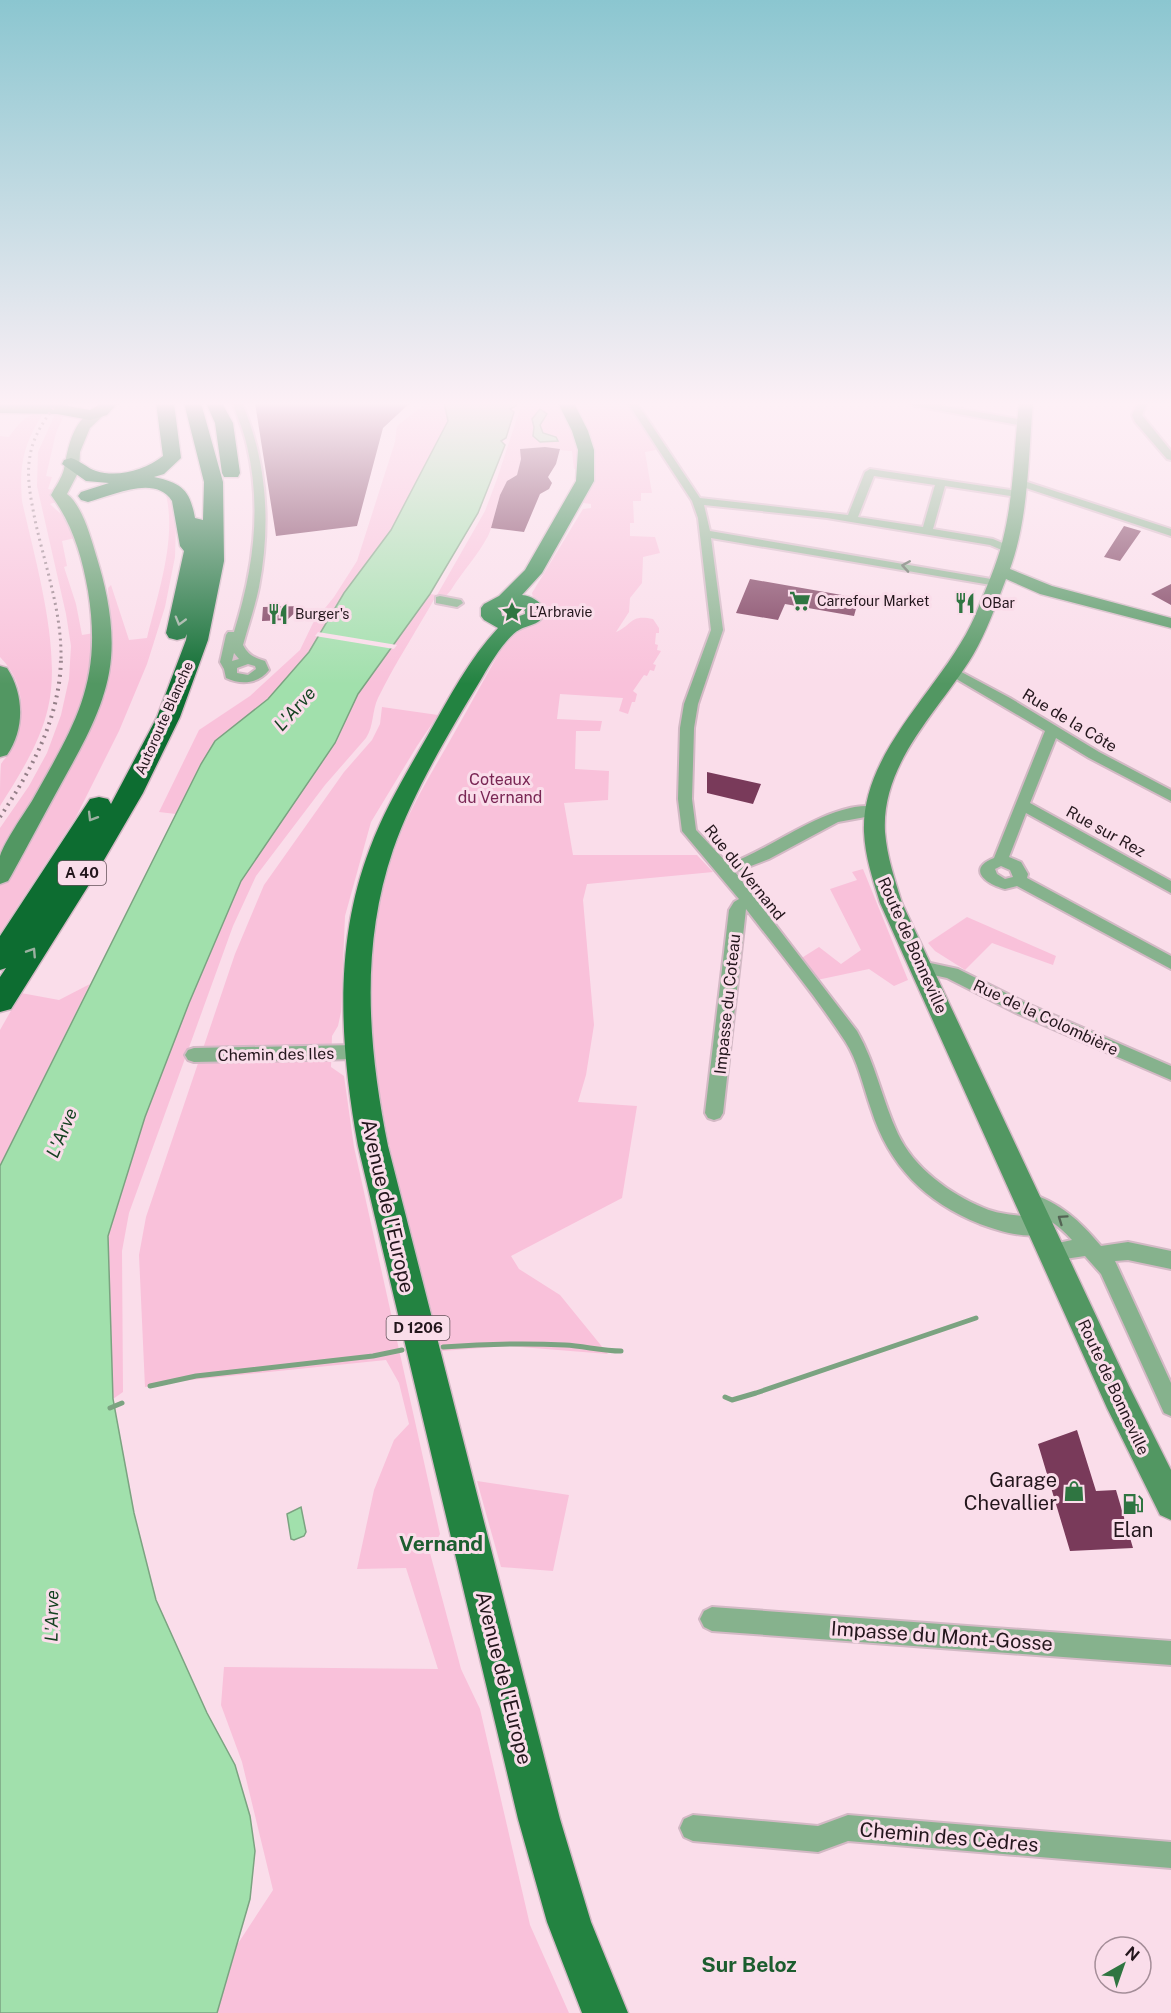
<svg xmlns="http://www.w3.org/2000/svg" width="1171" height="2013" viewBox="0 0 1171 2013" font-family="'Public Sans',sans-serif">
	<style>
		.green { fill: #f9c1da }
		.water { fill: #a1e0ac; stroke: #7ba381; stroke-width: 1.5 }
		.pier { fill: #faddea }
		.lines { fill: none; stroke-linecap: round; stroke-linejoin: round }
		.stream { stroke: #7ba381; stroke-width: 5 }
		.building { fill: #793a5a }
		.street-casing { stroke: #d3b9c5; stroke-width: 4 }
		.secondary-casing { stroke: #d3b9c5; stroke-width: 3 }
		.primary-casing { stroke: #d3b9c5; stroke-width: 3 }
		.highway-casing { stroke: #d3b9c5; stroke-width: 3 }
		.street { fill: #86b28d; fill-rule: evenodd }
		.secondary { fill: #529762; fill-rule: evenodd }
		.primary { fill: #238341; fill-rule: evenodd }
		.highway { fill: #0d6d31; fill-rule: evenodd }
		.rail-far1 { stroke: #947f88; stroke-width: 3; stroke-dasharray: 2 4; stroke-linecap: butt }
		.rail { stroke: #947f88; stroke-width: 4; stroke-dasharray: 2 5; stroke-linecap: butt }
		.oneway { stroke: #546454 }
		.oneway2 { stroke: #9bb0a0 }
		.labels { text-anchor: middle; stroke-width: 6; stroke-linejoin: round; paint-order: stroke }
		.far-poi-label { font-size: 14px; fill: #23161c; stroke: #faddea; text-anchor: start }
		.far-street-label { font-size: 14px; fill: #23161c; stroke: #faddea }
		.shield { fill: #faddea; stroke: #64525a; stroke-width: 1.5 }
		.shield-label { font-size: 15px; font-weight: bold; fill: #23161c }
		.street-label { font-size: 16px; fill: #23161c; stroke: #faddea }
		.park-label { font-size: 16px; fill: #792654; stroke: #faddea }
		.water-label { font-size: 18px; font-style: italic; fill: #164322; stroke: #faddea }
		.near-street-label { font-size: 20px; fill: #23161c; stroke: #faddea }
		.near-poi-label { font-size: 20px; fill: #23161c; stroke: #faddea; text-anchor: end }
		.near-neighbourhood-label { font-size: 21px; font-weight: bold; fill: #1c5d2f; stroke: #faddea }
	</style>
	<rect width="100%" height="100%" fill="#faddea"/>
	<path class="green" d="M426 403H444L448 421 391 530 344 593 309 652 268 699 215 741 176 814 159 812 199 730 250 696 300 650 313 623 334 597 357 561 395 442 397 426Z
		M522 403H558L577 441 579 468 574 469 572 451C545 449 549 445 521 459L517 475C495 486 498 516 488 536 478 555 462 572 451 590L445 597 436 596C417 630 395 663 378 698 372 710 374 726 366 738L325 785 256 876 233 926 129 1213 122 1251 123 1392 113 1399 108 1237 145 1117 189 1003 241 881 335 743 358 694 430 594 437 595 485 511 497 479Z
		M573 403H627L656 450 645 452 652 493H641V501H633L634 523H630V536L655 537 660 553 643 557 642 583 630 598 629 612 616 632C633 625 629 614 653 619L659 628V633H656L655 644 658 645 657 650 661 651 653 664 656 665 654 671 650 670 647 676 644 675 633 691 637 694 635 702H632L628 714 619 711 623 698 560 694 557 719 602 721 600 731H576L575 769 609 771 608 800 564 803 573 855H697L713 872 587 884 583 900 594 1025 586 1075 578 1102 637 1106 622 1198 511 1256 519 1269 560 1295 608 1354 508 1346 442 1351C401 1190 338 1019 393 854 407 812 431 774 452 737 471 704 488 671 508 638 520 626 539 628 546 611L533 598 532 593 583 509 591 508V504L583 503C605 456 595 445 573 403Z
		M44 412C24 443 19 464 22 501 35 560 62 650 48 708 40 743 19 776 0 806 0 795 0 775 1 764 3 760 7 757 9 752 26 719 27 685 0 657V436L9 437C19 423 27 413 44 412Z
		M56 412 64 415 56 433 46 476 52 477 48 489 54 490 51 497 56 502 50 504C64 518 69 516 75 538L62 541 67 566 64 567 76 604 82 635 94 633 92 662 84 697 105 696 112 658 108 588 111 585 129 640 147 638C158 593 179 533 164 488L173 499 176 523 175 557 165 607 147 664 119 731 76 817 0 933V828L29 786 47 753 61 715 69 679 71 646 66 614 37 486 38 452Z
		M382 707 438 715 417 746 371 822 345 916 341 1012 338 1026 332 1036 331 1067 344 1076 354 1147 440 1534 430 1553 461 1669 480 1709 530 1925 569 2013H217L237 1945 273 1890 242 1762 221 1705 224 1667 438 1669 406 1568 357 1569 374 1490 394 1440 409 1424 399 1383 386 1360 172 1382 145 1387 139 1255 146 1217 235 954 264 885 344 772 372 740 380 724Z
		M863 869 908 980 894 986 869 969 817 980 800 959 819 947 841 964 861 950 830 889 857 880 852 872Z
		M967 917 1056 956 1053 965 992 943 965 970 935 951 928 943Z
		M90 984 0 1166V1030L21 993 59 1000Z
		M477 1481 569 1495 553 1571 501 1567Z"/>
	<path class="water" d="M444 403H517L516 406 510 409 514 412 506 438 501 441 505 445 478 513 430 594 358 694 335 743 241 881 189 1003 145 1117 108 1236 113 1399 134 1513 156 1600 207 1713 235 1765 250 1816 255 1851 250 1899 217 2013H0V1166L201 764 215 741 268 699 309 652 344 593 391 530 448 421Z
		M540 409 547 414 540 425 543 433 556 437 558 441 540 442 533 436 534 427 532 419Z
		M301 1507 306 1532 304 1536 294 1540 291 1539 287 1514Z"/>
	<path class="pier" d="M318 632 397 645 394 649 315 636Z"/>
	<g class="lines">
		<path class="stream" d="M443 1347C484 1344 524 1343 565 1345 584 1346 602 1351 621 1351
			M150 1386 196 1376 373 1356 402 1350
			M725 1397 732 1400 756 1393 976 1318
			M110 1408 122 1403"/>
	</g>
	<path class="building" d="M255 403H410L383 428 357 526 276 536Z
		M545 447 560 449 556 464 548 477 552 483 549 489 540 494 524 532 491 528 500 495 507 481 517 475 521 459 520 449Z
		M1124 526 1141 531 1120 561 1104 557Z
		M750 579 859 598 854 616 785 604 778 620 736 613Z
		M1171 584V605L1151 594Z
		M302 606 287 620 262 621 263 607Z
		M707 772 761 784 753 804 707 793Z
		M1077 1430 1096 1491 1116 1490 1133 1548 1070 1551 1038 1444Z"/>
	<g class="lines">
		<defs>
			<path id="street" d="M233 403H242C267 461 271 525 259 587 255 607 248 626 243 645 248 655 255 658 265 661L269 670C258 684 241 685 226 678L224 669 220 662 226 635 228 632H234C253 571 262 509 247 446 244 431 237 417 233 403ZM234 653 239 659 232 661ZM248 664 255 666 256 669 248 675 237 673V668Z
				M628 403H637L700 498 848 515 865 472 870 469 1017 491 1022 494 1017 497 945 486 933 529 993 539 1012 547V551H1004L990 545 827 518 704 505 710 531 997 580 1003 583 997 586 711 538 723 630 698 704 694 728 692 799 696 830 728 864C772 850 836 795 882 808L884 811 882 814 838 822 769 859 735 872 857 1031C876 1064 882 1100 898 1134 914 1168 950 1194 984 1208 1004 1217 1027 1214 1047 1221L1050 1227 1047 1233C1027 1240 999 1231 980 1224 925 1202 889 1166 871 1109 863 1086 858 1061 845 1041 815 995 779 952 746 909L723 1113 720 1118 714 1120 708 1118 705 1113 729 910 734 902 739 899 682 831 678 799 680 728 684 704 711 630 698 518 692 501ZM874 476 935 485 923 527 858 517Z
				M910 403H928L1024 420 1029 423 1024 426 915 406Z
				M1138 403H1147L1142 415 1171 451V460L1167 459 1135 422 1132 415Z
				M1018 479 1171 529V536L1014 484V480Z
				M440 596 461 600 463 603 457 607 436 603V597Z
				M952 667 1010 698 1099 752 1171 790V801L1089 758 1056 738 1030 803 1171 881V893L1026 813 1009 857 1021 862 1028 874 1027 878 1171 956V969L1017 886 1005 889C986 884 966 869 994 858L1045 731 948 674 946 671ZM1001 866 1010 870 1013 877 1005 879 997 874 995 869Z
				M921 961 958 969 1028 1004 1171 1066V1080L1016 1013 947 978 915 971 913 967 915 963Z
				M357 1045 363 1047 366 1052 363 1057 357 1059 194 1062 188 1060 185 1055 188 1050 194 1048Z
				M1028 1193C1060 1202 1080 1221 1101 1246L1128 1242 1171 1251V1269L1128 1260 1115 1261 1171 1383V1416L1164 1413 1101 1274 1085 1256 1051 1261 1044 1258 1041 1252 1044 1246 1072 1240C1058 1224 1041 1214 1021 1207L1019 1201 1021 1195Z
				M712 1607 1171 1641V1665L712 1631 704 1627 700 1619 704 1611Z
				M693 1815 818 1826 848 1815 1171 1842V1868L848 1841 818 1852 693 1841 684 1837 680 1828 684 1819Z"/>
			<path id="secondary" d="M1019 403H1033C1028 459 1029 516 1010 569L1052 586 1171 618V628L1040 594 1006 579C996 605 987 631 973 655 940 710 881 762 885 832 887 857 895 880 902 903L1129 1386 1171 1470V1520L1160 1515 1107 1408 880 903C873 880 865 857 864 832 861 750 944 687 975 616 985 590 997 565 1003 539 1014 495 1014 448 1019 403Z
				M98 410 105 414 90 428 80 452 79 471 67 494C82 505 91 538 96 555 106 587 114 623 111 658 107 704 83 744 61 784 44 815 28 845 11 876L8 881 0 884C0 875 0 864 0 856 5 841 23 815 32 801 75 724 103 683 88 591 82 556 72 523 51 495 55 487 62 478 64 469 68 448 73 416 98 410Z
				M0 666 7 668C24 694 25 729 7 755L0 757Z"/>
			<path id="primary" d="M0 403 57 404 90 410 102 403H118L107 415 90 420 57 414 0 413Z
				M558 403H574L588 431 594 450V481L542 573 522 595C532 596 539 601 545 609 543 626 531 623 519 630 507 636 490 664 483 676 451 729 413 792 393 850 360 947 368 1047 388 1146L560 1819 591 1922 628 2013H582L547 1922 518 1819 358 1146C340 1047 333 944 370 848 385 808 407 772 428 735 449 698 469 659 498 628L484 620 481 616V608L484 604 499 596 525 570 576 481 578 450 572 431ZM509 606 520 607 525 611V614L514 618 502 616 501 611Z"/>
			<path id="highway" d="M156 403H174L181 458 164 474 154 477C182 483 190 490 195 518L203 520 204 482 184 403H201L223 482 224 561 208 640 180 717 143 793 97 872 11 1009 0 1012V977L6 968 0 970V936L90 799 99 797 108 799 111 804 157 717 186 640 187 634 185 638 177 640 169 638 166 633 184 551 180 546 172 501C155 474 112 496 88 502L81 500 78 496 81 492 109 483 86 481 62 464 64 460 71 458C81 461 87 468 96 471 118 478 145 470 163 456Z
				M206 403H222L233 423 240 473 238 477H224L222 473 215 423Z"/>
		</defs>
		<use href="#street" class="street-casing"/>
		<use href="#secondary" class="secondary-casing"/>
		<use href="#primary" class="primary-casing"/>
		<use href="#highway" class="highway-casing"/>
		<use href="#street" class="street"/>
		<use href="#secondary" class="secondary"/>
		<use href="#primary" class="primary"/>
		<use href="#highway" class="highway"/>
		<path class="rail-far1" d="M57 403C45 419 33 436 30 456 26 477 31 499 35 520 45 566 62 612 61 660"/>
		<path class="rail" d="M0 817C32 769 60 718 61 658"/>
	</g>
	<defs><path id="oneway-chevron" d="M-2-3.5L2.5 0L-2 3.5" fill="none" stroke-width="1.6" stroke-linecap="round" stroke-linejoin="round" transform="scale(1.5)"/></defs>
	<g class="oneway">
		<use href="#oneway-chevron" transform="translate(906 566) rotate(-171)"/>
		<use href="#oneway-chevron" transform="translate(1062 1219) rotate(-145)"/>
	</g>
	<g class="oneway2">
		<use href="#oneway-chevron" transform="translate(180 621) rotate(106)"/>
		<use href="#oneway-chevron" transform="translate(92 817) rotate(121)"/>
		<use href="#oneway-chevron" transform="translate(32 952) rotate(-57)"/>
	</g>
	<linearGradient id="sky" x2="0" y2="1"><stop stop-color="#8bc6d0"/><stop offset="0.59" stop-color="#fdf0f6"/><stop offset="1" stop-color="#fdf0f6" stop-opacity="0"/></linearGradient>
	<rect width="1171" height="684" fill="url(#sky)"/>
	<defs>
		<symbol id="supermarket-bare" viewBox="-9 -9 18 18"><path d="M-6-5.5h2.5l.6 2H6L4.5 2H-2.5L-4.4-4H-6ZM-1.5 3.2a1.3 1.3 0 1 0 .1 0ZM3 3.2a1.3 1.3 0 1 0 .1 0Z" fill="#2f7541" stroke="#faddea" stroke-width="2.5" paint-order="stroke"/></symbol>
		<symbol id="restaurant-bare" viewBox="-9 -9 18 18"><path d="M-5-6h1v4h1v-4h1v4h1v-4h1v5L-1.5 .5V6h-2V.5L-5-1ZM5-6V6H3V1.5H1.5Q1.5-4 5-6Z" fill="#2f7541" stroke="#faddea" stroke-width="2.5" paint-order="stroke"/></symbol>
		<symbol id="sight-bare" viewBox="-9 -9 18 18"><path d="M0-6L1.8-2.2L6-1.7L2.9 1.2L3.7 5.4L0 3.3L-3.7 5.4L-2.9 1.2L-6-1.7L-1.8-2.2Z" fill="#2f7541" stroke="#faddea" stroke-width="2.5" paint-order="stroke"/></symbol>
		<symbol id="shop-bare" viewBox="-9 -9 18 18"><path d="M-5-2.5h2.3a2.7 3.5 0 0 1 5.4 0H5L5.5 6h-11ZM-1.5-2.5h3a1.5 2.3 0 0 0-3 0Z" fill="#2f7541" stroke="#faddea" stroke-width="2.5" paint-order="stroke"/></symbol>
		<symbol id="fuel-bare" viewBox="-9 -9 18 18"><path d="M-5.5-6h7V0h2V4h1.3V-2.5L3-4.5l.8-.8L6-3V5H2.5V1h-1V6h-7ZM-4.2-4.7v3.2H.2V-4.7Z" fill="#2f7541" stroke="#faddea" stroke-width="2.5" paint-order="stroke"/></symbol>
	</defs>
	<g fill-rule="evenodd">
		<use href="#supermarket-bare" x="785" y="586" width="30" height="30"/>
		<use href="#restaurant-bare" x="950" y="588" width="30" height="30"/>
		<use href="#sight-bare" x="497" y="597" width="30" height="30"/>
		<use href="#restaurant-bare" x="263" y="599" width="30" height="30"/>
		<use href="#shop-bare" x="1059" y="1476" width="30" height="30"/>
		<use href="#fuel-bare" x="1118" y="1489" width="30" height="30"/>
	</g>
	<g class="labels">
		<g class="far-poi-label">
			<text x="817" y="606">Carrefour Market</text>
			<text x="982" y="608">OBar</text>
			<text x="529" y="617">L’Arbravie</text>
			<text x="295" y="619">Burger's</text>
		</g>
		<g class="far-street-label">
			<text transform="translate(164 718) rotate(-66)" y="5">Autoroute Blanche</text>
		</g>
		<g class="shield">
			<rect x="58" y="861" width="48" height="24" rx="4.5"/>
			<rect x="386.5" y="1316" width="63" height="24" rx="4.5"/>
		</g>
		<g class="shield-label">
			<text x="82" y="878">A 40</text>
			<text x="418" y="1333">D 1206</text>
		</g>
		<g class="street-label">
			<text transform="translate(1070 720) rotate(31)" y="6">Rue de la Côte</text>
			<text transform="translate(1106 831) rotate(29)" y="6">Rue sur Rez</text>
			<text transform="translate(745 872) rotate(51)" y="6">Rue du Vernand</text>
			<text transform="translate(913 945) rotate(66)" y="6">Route de Bonneville</text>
			<text transform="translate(727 1004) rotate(-84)" y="6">Impasse du Coteau</text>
			<text transform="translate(1046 1017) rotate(25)" y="6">Rue de la Colombière</text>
			<text transform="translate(276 1054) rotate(-1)" y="6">Chemin des Iles</text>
			<text transform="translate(1114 1387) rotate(65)" y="6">Route de Bonneville</text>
		</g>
		<g class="park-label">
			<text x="500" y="785">Coteaux<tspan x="500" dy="18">du Vernand</tspan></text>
		</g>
		<g class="water-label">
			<text transform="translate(295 709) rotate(-48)" y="6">L'Arve</text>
			<text transform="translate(62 1133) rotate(-67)" y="6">L'Arve</text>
			<text transform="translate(52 1616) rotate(-89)" y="6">L'Arve</text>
		</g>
		<g class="near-street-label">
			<text transform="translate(388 1206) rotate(77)" y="7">Avenue de l'Europe</text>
			<text transform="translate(942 1636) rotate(4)" y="7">Impasse du Mont-Gosse</text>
			<text transform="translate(504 1678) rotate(76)" y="7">Avenue de l'Europe</text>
			<text transform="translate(949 1837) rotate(5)" y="7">Chemin des Cèdres</text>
		</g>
		<g class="near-poi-label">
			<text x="1057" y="1487">Garage<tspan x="1057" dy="23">Chevallier</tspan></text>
			<text x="1133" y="1537" text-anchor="middle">Elan</text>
		</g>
		<g class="near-neighbourhood-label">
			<text x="441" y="1551">Vernand</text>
			<text x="749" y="1972">Sur Beloz</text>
		</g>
	</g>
	<g transform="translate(1123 1965) rotate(40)"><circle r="28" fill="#faddea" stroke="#a48d98" stroke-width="1.5"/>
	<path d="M0-4.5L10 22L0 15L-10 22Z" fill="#2f7541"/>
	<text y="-9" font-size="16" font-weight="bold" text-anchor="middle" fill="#23161c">N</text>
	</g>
</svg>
